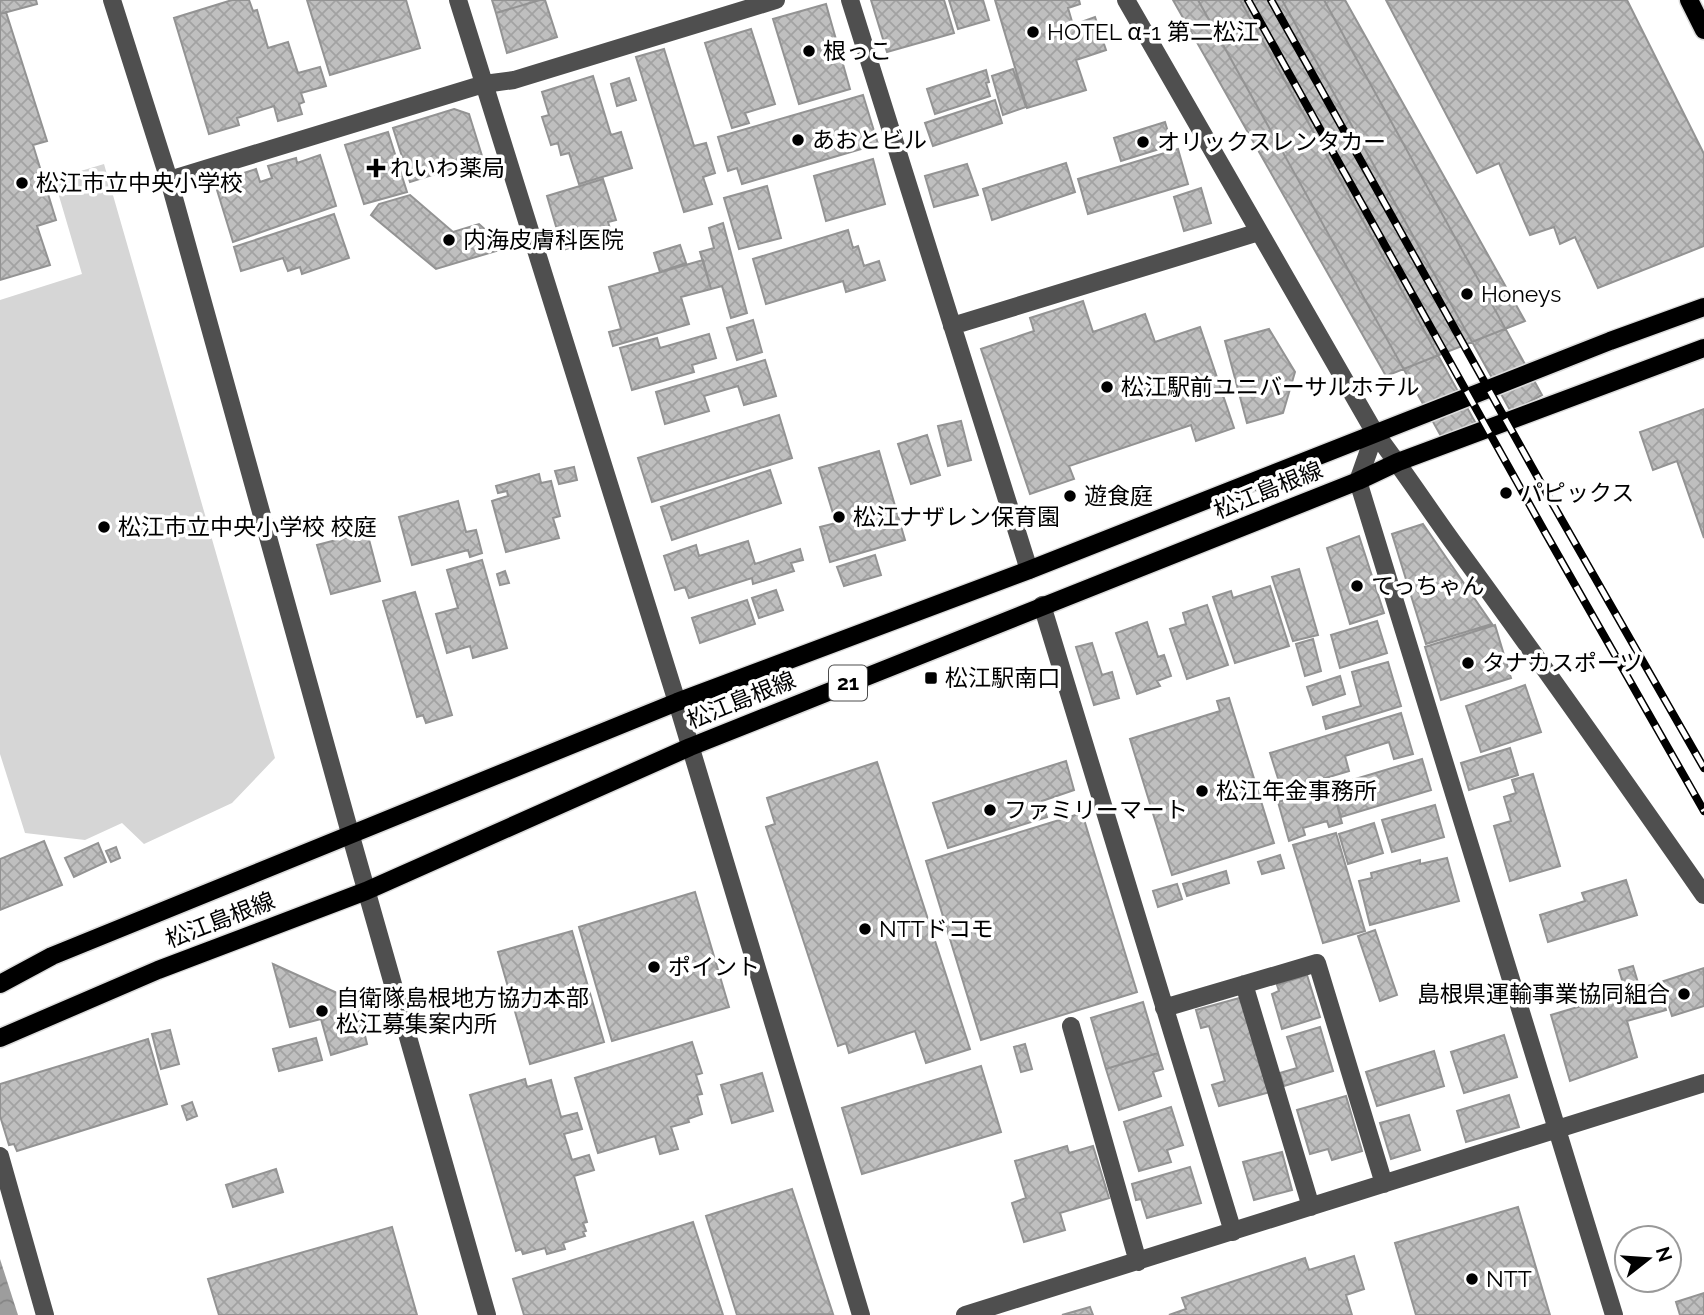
<svg xmlns="http://www.w3.org/2000/svg" width="1704" height="1315" viewBox="0 0 1704 1315" font-family="Raleway,'Noto Sans JP',sans-serif">
	<style>
		.park { fill: #d6d6d6 }
		.water { fill: url(#water-waves) }
		.building { fill: url(#building-cross-hatch); stroke: #939393; stroke-width: 2 }
		.lines { fill: none; stroke-linecap: round; stroke-linejoin: round }
		.major-casing { stroke: #dbdbdb; stroke-width: 21 }
		.minor { stroke: #4f4f4f; stroke-width: 18 }
		.major { stroke: #000; stroke-width: 18 }
		.rail-casing { stroke: #000; stroke-width: 8 }
		.rail { stroke: #fff; stroke-width: 5; stroke-dasharray: 16; stroke-linecap: butt }
		.poi-dot { fill: #000; stroke: #fff; stroke-width: 2.5 }
		.labels { text-anchor: middle; stroke-width: 7; stroke-linejoin: round; paint-order: stroke }
		.shield { fill: #fff; stroke: #4c4c4c; stroke-width: 2 }
		.shield-label { font-size: 21px; font-weight: bold; fill: #000 }
		.poi-label { font-size: 23px; fill: #000; stroke: #fff; text-anchor: start }
		.street-label { font-size: 23px; fill: #000; stroke: #fff }
	</style>
	<defs>
		<pattern id="water-waves" width="16" height="10" patternUnits="userSpaceOnUse" patternTransform="scale(1.75)"><rect width="16" height="10" fill="#9d9d9d"/><path d="M0 5q4-4 8 0t8 0" fill="none" stroke="#858585"/></pattern>
		<pattern id="building-cross-hatch" width="8" height="8" patternUnits="userSpaceOnUse" patternTransform="scale(1.75)"><rect width="8" height="8" fill="#bfbfbf"/><path d="M0 0l8 8M0 8l8-8" fill="none" stroke="#a2a2a2"/></pattern>
	</defs>
	<rect width="100%" height="100%" fill="#fff"/>
	<path class="park" d="M104 164 275 758 232 803 144 844 122 823 85 840 25 833 0 754V300L82 274 54 179Z"/>
	<path class="water" d="M0 1259 18 1315H0Z"/>
	<path class="building" d="M0 0H36L37 4 0 14Z
		M232 0H249L253 11 257 10 268 48 288 42 298 73 320 67 326 86 301 93 304 102 299 104 302 114 278 121 274 106 237 118 239 125 209 134 174 18Z
		M307 0H406L420 48 330 75Z
		M492 0H540L496 13Z
		M540 0H545L557 37 507 53 496 13Z
		M871 0H944L954 33 887 52Z
		M949 0H983L989 20 958 29Z
		M995 0H1079L1080 4 1068 8 1073 25 1095 17 1106 50 1076 60 1086 90 1027 108Z
		M1173 0H1345L1525 321 1386 376Z
		M1198 0H1240L1479 429 1447 447Z
		M1282 0H1324L1542 395 1511 412Z
		M1386 0H1627L1704 154V246L1598 288 1575 237 1560 244 1554 227 1530 235 1499 163 1477 173Z
		M826 4 850 89 799 104 773 19Z
		M6 12 47 141 33 145 56 220 37 226 50 265 0 280V14Z
		M751 29 775 104 745 113 749 123 732 128 705 43Z
		M664 49 694 146 706 143 715 173 703 177 712 204 684 212 636 57Z
		M1013 69 1026 107 1003 115 992 76Z
		M986 70 989 82 986 83 990 96 935 114 927 89Z
		M593 76 611 135 621 132 632 168 579 184 569 153 561 155 558 143 551 145 542 117 549 115 542 92Z
		M629 78 636 100 617 106 611 84Z
		M863 95 878 144 742 184 737 168 728 171 718 137Z
		M995 100 1002 123 933 146 925 123Z
		M454 109 469 114 483 159 410 182 393 128Z
		M1165 122 1172 145 1121 161 1114 138Z
		M388 132 407 192 364 204 345 145Z
		M1178 149 1188 184 1088 214 1078 179Z
		M320 155 336 206 233 242 217 190 219 181 256 169 260 182 272 178 268 166 296 158 297 163Z
		M873 159 885 204 826 221 814 176Z
		M1066 163 1075 192 992 220 983 189Z
		M967 164 978 195 934 207 925 176Z
		M603 179 616 220 608 222 612 235 563 250 547 196Z
		M767 186 781 238 739 249 724 198Z
		M1201 188 1211 223 1184 231 1174 197Z
		M410 195 453 232 479 224 506 248 436 269 371 215 379 204Z
		M334 214 349 258 302 274 300 267 288 271 283 258 241 271 234 247Z
		M723 223 747 313 731 318 722 286 711 289 700 252 714 248 709 228Z
		M848 230 853 248 858 246 864 266 879 261 885 280 846 292 843 281 766 304 753 259Z
		M680 245 686 263 660 272 654 253Z
		M703 260 711 289 681 297 689 324 613 346 609 332 621 329 609 287Z
		M1083 301 1093 332 1145 314 1155 342 1200 327 1234 428 1196 441 1191 425 1069 466 1074 479 1030 494 981 349 1034 331 1030 318Z
		M753 320 762 352 737 360 727 328Z
		M1269 329 1295 372 1283 413 1247 423 1225 341Z
		M709 334 716 358 692 365 694 372 632 390 620 348 657 338 660 348Z
		M765 360 776 396 744 405 738 386 704 396 709 411 665 424 656 392Z
		M1704 409V538L1677 461 1653 470 1640 432Z
		M779 415 792 458 652 502 638 458Z
		M961 421 971 460 948 466 938 426Z
		M927 435 940 475 911 484 898 444Z
		M879 451 905 540 830 562 820 527 836 523 819 468Z
		M574 467 577 480 559 484 555 471Z
		M770 470 781 503 672 540 661 507Z
		M539 474 541 483 551 481 560 516 553 518 559 538 506 552 492 501 508 496 507 491 498 493 496 486Z
		M458 501 466 532 476 530 482 553 470 557 468 550 412 565 399 517Z
		M1423 524 1492 624 1426 644 1392 534Z
		M367 532 380 581 331 594 317 545Z
		M1359 536 1384 613 1350 624 1327 548Z
		M748 541 755 564 800 549 803 560 791 563 794 571 753 584 752 578 689 598 685 587 675 590 664 556 696 545 699 556Z
		M875 555 881 575 844 586 837 567Z
		M482 560 507 648 473 658 470 646 447 653 436 614 458 608 447 570Z
		M1299 569 1318 635 1293 641 1272 577Z
		M505 571 509 583 500 585 497 574Z
		M1270 586 1289 646 1235 663 1213 597 1231 591 1233 598Z
		M776 590 783 610 759 618 752 598Z
		M415 592 452 715 426 723 423 715 417 717 383 601Z
		M747 600 755 624 700 643 692 618Z
		M1207 605 1228 665 1187 679 1170 629 1186 624 1183 613Z
		M1377 621 1387 653 1340 668 1331 635Z
		M1147 622 1158 657 1164 655 1171 676 1157 681 1160 686 1137 694 1116 633Z
		M1495 625 1511 678 1441 700 1425 647Z
		M1313 639 1321 671 1305 676 1296 644Z
		M1092 643 1102 675 1112 672 1119 698 1094 705 1076 647Z
		M1388 662 1401 706 1326 729 1323 717 1361 706 1352 672Z
		M1340 676 1345 694 1313 705 1307 687Z
		M1525 685 1541 732 1481 752 1466 706Z
		M1229 698 1274 843 1172 875 1130 739 1220 711 1217 701Z
		M1401 713 1413 754 1394 759 1389 742 1345 756 1349 771 1282 791 1270 753Z
		M1510 748 1518 775 1469 790 1461 763Z
		M1422 759 1431 790 1341 817 1332 786Z
		M1066 761 1074 790 1042 801 1047 817 948 848 933 803Z
		M877 762 970 1049 926 1063 915 1031 849 1053 846 1043 838 1046 766 827 775 824 767 798Z
		M1533 774 1560 866 1510 881 1494 826 1511 821 1504 797 1516 793 1512 780Z
		M1332 786 1342 823 1329 827 1327 821 1303 828 1305 835 1289 841 1278 802Z
		M1435 805 1444 837 1392 852 1382 820Z
		M1082 813 1137 992 981 1040 926 861Z
		M1374 823 1383 853 1348 864 1339 834Z
		M1336 833 1365 931 1323 943 1293 845Z
		M44 841 62 885 0 910V859Z
		M98 843 106 862 74 877 65 858Z
		M116 847 120 858 111 862 106 851Z
		M1280 855 1284 868 1262 874 1258 862Z
		M1447 858 1459 901 1370 925 1359 881 1372 878 1371 873 1420 860V864Z
		M1226 871 1229 883 1187 896 1183 884Z
		M1626 880 1637 915 1548 942 1540 915 1585 901 1582 893Z
		M1177 884 1182 899 1158 907 1153 891Z
		M695 892 729 1007 612 1041 579 927Z
		M1375 930 1397 995 1380 1001 1358 936Z
		M572 931 604 1042 530 1064 498 952Z
		M273 964 357 1002 367 1044 331 1055 321 1019 290 1027Z
		M1633 966 1639 986 1625 990 1619 970Z
		M1704 968V1006L1672 1016 1661 982Z
		M1307 975 1320 1017 1282 1029 1272 994 1279 991 1277 985Z
		M1658 983 1666 1010 1627 1021 1637 1057 1570 1081 1551 1015Z
		M1243 997 1270 1092 1219 1106 1212 1085 1225 1081 1209 1026 1201 1028 1196 1010Z
		M1143 1002 1158 1053 1106 1069 1091 1018Z
		M1320 1027 1333 1071 1284 1086 1280 1073 1297 1068 1287 1037Z
		M170 1030 179 1064 161 1069 152 1034Z
		M1504 1035 1517 1077 1464 1093 1451 1052Z
		M316 1038 322 1060 279 1071 273 1049Z
		M148 1039 167 1104 17 1151 14 1144 9 1145 0 1116V1084Z
		M692 1042 702 1073 696 1075 702 1094 697 1095 702 1114 688 1119 689 1122 671 1127 678 1149 660 1154 655 1136 598 1153 575 1078Z
		M1025 1044 1032 1069 1021 1072 1014 1047Z
		M1434 1051 1444 1086 1377 1106 1366 1072Z
		M1158 1053 1163 1069 1153 1072 1161 1096 1119 1110 1106 1069Z
		M981 1066 1001 1132 862 1174 842 1108Z
		M762 1073 773 1111 732 1123 721 1085Z
		M525 1079 527 1087 551 1080 561 1117 577 1113 582 1129 564 1134 572 1160 589 1155 594 1170 574 1176 587 1222 583 1223 586 1231 583 1232 585 1236 563 1243 565 1249 547 1254 545 1248 523 1254 521 1249 516 1251 470 1095Z
		M1509 1095 1519 1127 1466 1142 1457 1111Z
		M1346 1096 1362 1151 1332 1160 1328 1149 1310 1154 1297 1110Z
		M192 1102 197 1116 187 1120 182 1106Z
		M1171 1107 1183 1145 1167 1150 1171 1162 1139 1171 1124 1122Z
		M1409 1115 1420 1150 1391 1159 1380 1123Z
		M1067 1146 1069 1153 1093 1146 1109 1198 1060 1213 1065 1230 1024 1242 1012 1203 1026 1198 1015 1161Z
		M1282 1152 1292 1190 1254 1200 1243 1162Z
		M1190 1167 1201 1203 1147 1218 1141 1199 1136 1200 1132 1184Z
		M276 1169 283 1192 233 1207 226 1185Z
		M792 1189 833 1314 737 1315 706 1216Z
		M1518 1207 1550 1315H1416L1395 1243Z
		M693 1222 723 1315H524L513 1279Z
		M392 1227 417 1315H219L208 1279Z
		M1354 1256 1364 1289 1346 1295 1352 1315H1169L1186 1309 1182 1298 1305 1258 1309 1270Z
		M1704 1293V1315H1680L1676 1302Z
		M1090 1307 1093 1315H1062Z"/>
	<g class="lines">
		<defs>
			<path id="major" d="M1689 0 1704 30
				M0 984 52 956 677 702 1029 570 1610 341 1704 307
				M0 1038 158 970 366 891 690 747 1358 481 1398 462 1704 348"/>
		</defs>
		<use href="#major" class="major-casing"/>
		<path class="minor" d="M112 0 169 180 350 833 487 1315
			M458 0 677 702 861 1315
			M850 0 1029 570
			M1126 0 1375 433C1402 468 1426 505 1452 541 1538 658 1621 776 1704 895
			M169 180 484 84 514 80 776 0
			M952 326 1259 232
			M1375 433 1358 481 1614 1315
			M1042 605 1233 1232
			M1244 984 1311 1207
			M1164 1008 1317 963 1384 1184
			M1071 1026 1138 1262
			M0 1156 45 1315
			M965 1315 1704 1083"/>
		<use href="#major" class="major"/>
		<defs>
			<path id="rail" d="M1248 0 1546 534 1704 811
				M1271 0 1551 501 1704 768"/>
		</defs>
		<use href="#rail" class="rail-casing"/>
		<use href="#rail" class="rail"/>
	</g>
	<g class="poi-dot">
		<circle cx="1033" cy="32" r="7"/>
		<circle cx="809" cy="51" r="7"/>
		<circle cx="798" cy="140" r="7"/>
		<circle cx="1143" cy="142" r="7"/>
		<path d="M372.5 157.5h7v7h7v7h-7v7h-7v-7h-7v-7h7z"/>
		<circle cx="22" cy="183" r="7"/>
		<circle cx="449" cy="240" r="7"/>
		<circle cx="1467" cy="294" r="7"/>
		<circle cx="1107" cy="387" r="7"/>
		<circle cx="1506" cy="493" r="7"/>
		<circle cx="1070" cy="496" r="7"/>
		<circle cx="839" cy="517" r="7"/>
		<circle cx="104" cy="527" r="7"/>
		<circle cx="1357" cy="586" r="7"/>
		<circle cx="1468" cy="663" r="7"/>
		<rect x="924" y="671" width="14" height="14" rx="3.5"/>
		<circle cx="1202" cy="791" r="7"/>
		<circle cx="990" cy="810" r="7"/>
		<circle cx="865" cy="929" r="7"/>
		<circle cx="654" cy="967" r="7"/>
		<circle cx="1684" cy="994" r="7"/>
		<circle cx="322" cy="1011" r="7"/>
		<circle cx="1472" cy="1279" r="7"/>
	</g>
	<g class="labels">
		<rect class="shield" x="829" y="665.5" width="38" height="35" rx="5"/>
		<g class="shield-label">
			<text x="848" y="690">21</text>
		</g>
		<g class="poi-label">
			<text x="1047" y="40">HOTEL α-1 第二松江</text>
			<text x="823" y="59">根っこ</text>
			<text x="812" y="148">あおとビル</text>
			<text x="1157" y="150">オリックスレンタカー</text>
			<text x="390" y="176">れいわ薬局</text>
			<text x="36" y="191">松江市立中央小学校</text>
			<text x="463" y="248">内海皮膚科医院</text>
			<text x="1481" y="302">Honeys</text>
			<text x="1121" y="395">松江駅前ユニバーサルホテル</text>
			<text x="1520" y="501">パピックス</text>
			<text x="1084" y="504">遊食庭</text>
			<text x="853" y="525">松江ナザレン保育園</text>
			<text x="118" y="535">松江市立中央小学校 校庭</text>
			<text x="1371" y="594">てっちゃん</text>
			<text x="1482" y="671">タナカスポーツ</text>
			<text x="945" y="686">松江駅南口</text>
			<text x="1216" y="799">松江年金事務所</text>
			<text x="1004" y="818">ファミリーマート</text>
			<text x="879" y="937">NTTドコモ</text>
			<text x="668" y="975">ポイント</text>
			<text x="1670" y="1002" text-anchor="end">島根県運輸事業協同組合</text>
			<text x="336" y="1006">自衛隊島根地方協力本部<tspan x="336" dy="26">松江募集案内所</tspan></text>
			<text x="1486" y="1287">NTT</text>
		</g>
		<g class="street-label">
			<text transform="translate(1268 490) rotate(-22)" y="8">松江島根線</text>
			<text transform="translate(741 700) rotate(-22)" y="8">松江島根線</text>
			<text transform="translate(220 920) rotate(-21)" y="8">松江島根線</text>
		</g>
	</g>
	<g transform="translate(1648 1259) rotate(73)"><circle r="33" fill="#ffffff" stroke="#999999" stroke-width="2"/>
	<path d="M0-5L12 26L0 18L-12 26Z" fill="#000000"/>
	<text y="-10" font-size="19" font-weight="bold" text-anchor="middle" fill="#000000">N</text>
	</g>
</svg>
